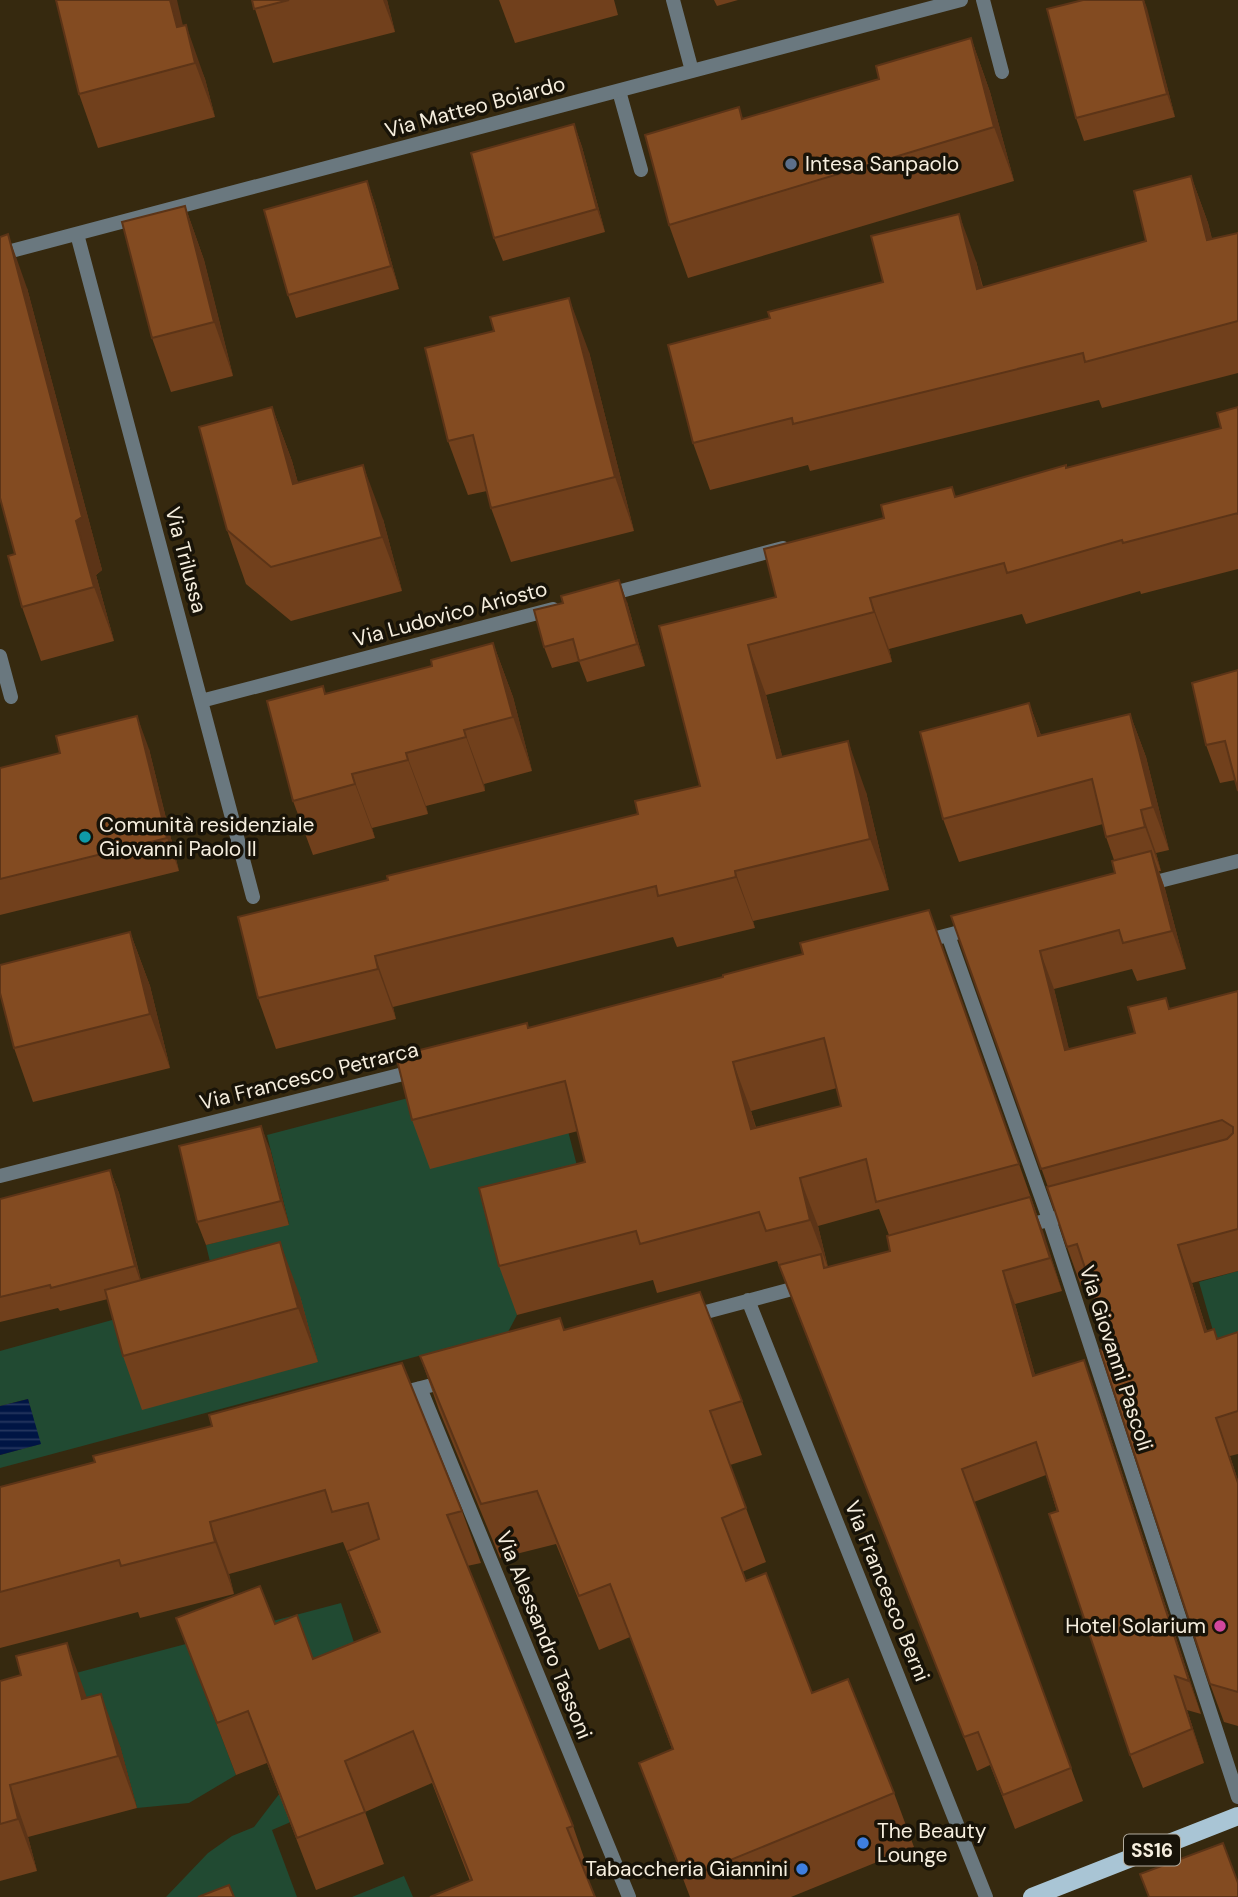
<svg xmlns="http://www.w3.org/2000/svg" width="1238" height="1897" viewBox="0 0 1238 1897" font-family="'DM Sans',sans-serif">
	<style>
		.green { fill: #214a32 }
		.water { fill: url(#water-rules) }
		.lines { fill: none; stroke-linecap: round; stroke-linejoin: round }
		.service { stroke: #6a787f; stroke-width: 14 }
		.minor { stroke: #6a787f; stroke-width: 14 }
		.primary { stroke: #a9c5d5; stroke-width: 18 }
		.wall { fill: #71401c; fill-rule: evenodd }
		.shaded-wall { fill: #5c3417 }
		.building { fill: #834b21; stroke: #5c3417; stroke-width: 2; fill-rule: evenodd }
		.service-dot { fill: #5c6f8a; stroke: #181308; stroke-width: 2.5 }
		.culture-dot { fill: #0f9aa8; stroke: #181308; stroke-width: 2.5 }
		.hotel-dot { fill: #d1479c; stroke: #181308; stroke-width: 2.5 }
		.shop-dot { fill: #3f7fe0; stroke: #181308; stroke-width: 2.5 }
		.labels { text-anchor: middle; stroke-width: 7; stroke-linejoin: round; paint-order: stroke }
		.shield { fill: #181308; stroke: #b3ac9e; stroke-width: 2 }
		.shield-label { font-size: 19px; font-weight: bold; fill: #f6eede }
		.street-label { font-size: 21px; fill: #f6eede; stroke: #181308 }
		.poi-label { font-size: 21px; fill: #f6eede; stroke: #181308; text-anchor: start }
	</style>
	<defs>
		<pattern id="water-rules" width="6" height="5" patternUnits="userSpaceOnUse" patternTransform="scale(1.75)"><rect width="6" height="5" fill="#001544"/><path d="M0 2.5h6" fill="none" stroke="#26375f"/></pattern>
	</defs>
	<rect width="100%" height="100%" fill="#36290f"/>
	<path class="green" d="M552 1069 583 1189 497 1236 517 1315 508 1332 0 1468V1455L40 1444 28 1399 0 1406V1351L217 1291 206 1245 289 1224 267 1135 412 1097Z
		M1238 1271V1364L1224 1369 1199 1282Z
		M341 1603 398 1776 272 1830 297 1897H166L208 1853 232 1836 254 1827 286 1785 196 1670 236 1775 189 1803 137 1808 120 1746 0 1693Z
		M404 1876 413 1897H352Z"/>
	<path class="water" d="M28 1399 41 1444 0 1455V1406Z"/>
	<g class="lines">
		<path class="service" d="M983 0 1002 72
			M619 91 641 170
			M0 656 11 697"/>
		<path class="minor" d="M673 0 692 71
			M77 234 253 897
			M0 254 961 0
			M606 595 783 548
			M201 701 553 609
			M1144 885 1238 861
			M948 935 1049 1219 1238 1797
			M921 942 975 928
			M0 1176 419 1070
			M1022 1227 1074 1213
			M748 1300 986 1897
			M691 1316 807 1285
			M420 1388 629 1897
			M397 1394 448 1381"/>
		<path class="primary" d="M1032 1897 1238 1816"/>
	</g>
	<path class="wall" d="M252 0H387L395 32 273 63Z
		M499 0H614L618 15 515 43Z
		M714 0H738L717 6Z
		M1083 0H1144L1175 117 1084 141 1076 118Z
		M183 26 205 79 215 117 98 148 79 94Z
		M971 38 990 92 1014 181 688 278 669 225 743 119 879 79Z
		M574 124 582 147 605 232 503 261 494 238Z
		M1191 176 1208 223 1212 239 1238 233V373L1102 408 1099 400 810 471 808 465 710 490 693 443 770 318 976 261 983 287 1146 241Z
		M367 181 375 204 399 289 296 318 288 295Z
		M185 206 204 260 233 376 171 392 152 338Z
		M27 288 102 570 96 575 114 641 41 661 22 607 15 554Z
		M589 352 634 531 511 562 491 508 487 491 468 495 448 441Z
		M272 407 292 461 298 483 383 519 402 591 291 621 246 584 227 530Z
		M1238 407V569L1141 594 1140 591 1026 624 1022 614 889 649 892 662 766 695 782 756 866 792 889 890 753 921 755 928 677 947 673 937 393 1007 396 1019 276 1049 258 998 388 880 638 814 700 786 659 626 776 597 884 518 956 497 1221 428Z
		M627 602 645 666 587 682 579 661 552 668 544 647Z
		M493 643 513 697 532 771 484 784 485 791 426 806 428 814 372 828 375 838 313 855 293 801 326 694 432 666Z
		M1238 670 1235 780 1220 783 1206 745Z
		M1029 703 1041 735 1130 714 1146 757 1169 850 1156 853 1161 871H1159L1165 889 1186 969 1137 981 1132 969 1054 989 1069 1050 1135 1033 1171 1009 1238 991V1271L1192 1283 1207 1331 1218 1339 1238 1332V1454L1230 1456 1238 1481V1726L1224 1722 1210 1684 1111 1346 1090 1283 1081 1286 1067 1247 1048 1187 951 916 1115 873 1114 860 1106 837 1103 824 959 862 943 819Z
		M149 749 179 871 0 915V768Z
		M929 910 1036 1212 1062 1291 1015 1304 1035 1375 1096 1394 1201 1714 1187 1710 1204 1763 1143 1788 1130 1755 1046 1475 974 1502 1083 1801 1015 1829 990 1765 977 1771 777 1261 657 1293 653 1280 517 1315 499 1266 585 1162 578 1131 430 1169 412 1120 529 1028 723 977 803 954ZM837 1088 841 1106 756 1127 751 1111ZM879 1209 889 1235 890 1251 828 1267 818 1226Z
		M130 932 150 986 170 1068 33 1102 14 1048Z
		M270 1149 289 1225 206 1245 197 1222Z
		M110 1170 119 1193 141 1280 300 1296 318 1362 142 1410 123 1356 108 1299 60 1311 58 1308 0 1322V1199Z
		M564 1330 742 1401 762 1455 730 1465 766 1562 742 1572 746 1581 812 1693 894 1793 914 1847 791 1897H690L639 1763 672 1749 630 1637 599 1650 556 1544 500 1558 439 1410 420 1356Z
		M93 1456 462 1511 481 1563 467 1566 573 1826 591 1878 588 1879 470 1881 432 1783 365 1812 384 1864 316 1890 267 1763 236 1775 176 1618 275 1624 313 1659 379 1632 343 1542 229 1574 234 1594 140 1618 138 1612 0 1648V1487L95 1462Z
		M0 1681 87 1697 120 1746 137 1808 28 1837 37 1871 0 1881Z"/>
	<path class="shaded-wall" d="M170 0H177L192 64 177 27Z
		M383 0H387L395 32Z
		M1143 0H1144L1147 8 1175 117 1167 94Z
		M186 25 205 79 215 117 195 63Z
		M971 38 990 92 1014 181 994 127Z
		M574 124 582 147 605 232 597 209Z
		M1191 176 1208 223 1224 287 1207 240Z
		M367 181 375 204 399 289 391 266Z
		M185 206 204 260 233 376 214 322Z
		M959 214 976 261 994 336 977 289Z
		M8 234 27 288 102 570 96 575 114 641 94 587 76 521Z
		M569 298 589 352 634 531 615 477Z
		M272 407 292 461 313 538 293 484Z
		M363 465 383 519 402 591 382 537Z
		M619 580 627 602 645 666 637 644Z
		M870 598 889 649 892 662 874 612Z
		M493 643 513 697 532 771 513 717Z
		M748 645 766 695 796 808 777 758Z
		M1029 703 1045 746 1038 736Z
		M1130 714 1146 757 1169 850 1153 807Z
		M137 716 149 749 179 871 167 838Z
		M464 730 484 784 485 791 466 737Z
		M848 741 866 792 889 890 870 839Z
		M406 753 426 806 428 814 408 760Z
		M352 774 372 828 375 838 355 784Z
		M1141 810 1156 853 1161 871 1145 827Z
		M1151 851 1165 889 1186 969 1172 931Z
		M735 871 753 921 755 928 736 877Z
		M130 932 150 986 170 1068 150 1014Z
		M1040 951 1054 989 1079 1089 1065 1050Z
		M375 956 393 1007 396 1019 378 969Z
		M733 1062 751 1111 769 1177 751 1129Z
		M261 1126 270 1149 289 1225 281 1201Z
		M110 1170 119 1193 143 1289 135 1266Z
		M800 1178 818 1226 828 1268 810 1220Z
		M1030 1197 1043 1231 1062 1291 1050 1258Z
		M280 1242 300 1296 318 1362 298 1308Z
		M1178 1245 1192 1283 1219 1370 1205 1332Z
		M1003 1271 1015 1304 1045 1410 1033 1376Z
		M1084 1360 1096 1394 1201 1714 1189 1681Z
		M210 1522 229 1574 234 1594 215 1542Z
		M67 1643 86 1695 101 1750 82 1699Z
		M1175 1676 1187 1710 1204 1763 1192 1729Z
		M101 1694 120 1746 137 1808 118 1756Z
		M10 1785 28 1837 37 1871 18 1819Z"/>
	<path class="building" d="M56 0H170L177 27 186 25 195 63 79 94Z
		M252 0H289L254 9Z
		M1083 0H1143L1167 94 1076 118 1047 9Z
		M971 38 994 127 669 225 645 135 739 107 742 119 810 99 879 79 876 66Z
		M574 124 597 209 494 238 471 153Z
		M1191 176 1207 240 1238 233V321L1085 362 1083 353 793 424 792 418 693 443 668 345 770 318 768 312 883 282 871 236 959 214 977 289 1146 241 1134 191Z
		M367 181 391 266 288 295 264 210Z
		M185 206 214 322 152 338 122 222Z
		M8 234 82 517 76 521 94 587 22 607 8 556 15 554 0 498V237Z
		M569 298 615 477 491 508 473 435 448 441 425 348 494 331 490 317Z
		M272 407 293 484 363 465 382 537 271 567 227 530 199 427Z
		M1238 407V515V513L1123 543 1122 540 1007 573 1004 563 870 598 874 612 748 645 777 758 848 741 870 839 735 871 736 877 658 896 656 886 375 956 378 969 258 998 238 917 388 880 387 876 638 814 635 801 700 786 659 626 776 597 764 549 884 518 881 505 952 487 955 497 1066 465V468L1221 428 1217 413Z
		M619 580 637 644 579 661 573 639 544 647 534 610 563 603 561 596Z
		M493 643 513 717 464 730 466 737 406 753 408 760 352 774 355 784 293 801 267 701 323 686 325 694 432 666 431 660Z
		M1238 670V791L1225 741 1206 745 1192 683Z
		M1029 703 1038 736 1130 714 1153 807 1141 810 1145 827 1106 837 1092 779 943 819 920 732Z
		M137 716 167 838 0 879V768L60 753 56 736Z
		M1151 851 1172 931 1123 943 1119 930 1040 951 1065 1050 1135 1033 1128 1007 1166 998 1169 1009 1238 991V1229L1178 1245 1205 1332 1214 1329 1217 1339 1238 1332V1411L1216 1418 1238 1483V1692L1210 1684 1100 1350 1111 1346 1077 1244 1067 1247 1047 1187 1227 1139 1233 1133V1127L1222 1120 1041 1169 951 916 1115 873 1112 861Z
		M929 910 1019 1164 876 1202 866 1159 800 1178 810 1220 766 1231 759 1212 640 1244 636 1231 499 1266 479 1188 585 1162 565 1081 412 1120 396 1056 527 1023 528 1028 723 977V975L803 954 800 943ZM824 1038 841 1106 751 1129 733 1062Z
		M130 932 150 1014 14 1048 0 993V965Z
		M261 1126 281 1201 197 1222 179 1146Z
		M110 1170 135 1266 51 1288 50 1285 0 1297V1199Z
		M1030 1197 1050 1258 1003 1271 1033 1376 1084 1360 1189 1681 1175 1676 1192 1729 1130 1755 1049 1514 1058 1511 1036 1442 962 1469 1071 1768 1003 1795 978 1732 964 1737 779 1265 821 1254 824 1268 890 1251 887 1236Z
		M280 1242 298 1308 123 1356 105 1290Z
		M700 1292 742 1401 710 1411 746 1508 722 1518 746 1581 766 1573 812 1693 848 1679 894 1793 684 1879 639 1763 673 1749 610 1584 579 1596 537 1491 481 1504 420 1356 560 1318 564 1330Z
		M402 1363 462 1511 447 1515 573 1826 567 1828 595 1897H430L472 1880 413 1731 345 1761 365 1812 297 1838 248 1711 217 1723 176 1618 260 1586 275 1624 297 1615 313 1659 380 1632 348 1551 379 1539 368 1503 332 1512 325 1490 210 1522 215 1542 121 1566 119 1560 0 1592V1487L95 1462 93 1456 212 1426 209 1415Z
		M67 1643 82 1699 101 1694 118 1756 10 1785 18 1819 0 1824V1681L21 1675 16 1656Z
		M1223 1843 1238 1883V1897H1149L1140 1874Z
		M229 1885 234 1897H198Z"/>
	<circle class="service-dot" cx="791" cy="164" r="7"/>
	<circle class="culture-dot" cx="85" cy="837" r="7"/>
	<circle class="hotel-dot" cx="1220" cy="1626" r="7"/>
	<g class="shop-dot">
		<circle cx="863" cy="1843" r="7"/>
		<circle cx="802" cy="1869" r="7"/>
	</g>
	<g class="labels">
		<rect class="shield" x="1124" y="1834.5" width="56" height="31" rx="5"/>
		<g class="shield-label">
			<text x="1152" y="1857">SS16</text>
		</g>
		<g class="street-label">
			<text transform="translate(475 107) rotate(-15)" y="7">Via Matteo Boiardo</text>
			<text transform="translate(186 560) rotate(75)" y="7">Via Trilussa</text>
			<text transform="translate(450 614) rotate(-15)" y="7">Via Ludovico Ariosto</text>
			<text transform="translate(309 1076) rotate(-14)" y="7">Via Francesco Petrarca</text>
			<text transform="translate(1116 1358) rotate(72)" y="7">Via Giovanni Pascoli</text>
			<text transform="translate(887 1591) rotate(68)" y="7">Via Francesco Berni</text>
			<text transform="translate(544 1635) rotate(68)" y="7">Via Alessandro Tassoni</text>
		</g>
		<g class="poi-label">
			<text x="805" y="171">Intesa Sanpaolo</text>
			<text x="99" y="832">Comunità residenziale<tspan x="99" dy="24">Giovanni Paolo II</tspan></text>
			<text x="1206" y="1633" text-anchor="end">Hotel Solarium</text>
			<text x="877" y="1838">The Beauty<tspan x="877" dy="24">Lounge</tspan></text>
			<text x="788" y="1876" text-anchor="end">Tabaccheria Giannini</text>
		</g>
	</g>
</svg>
